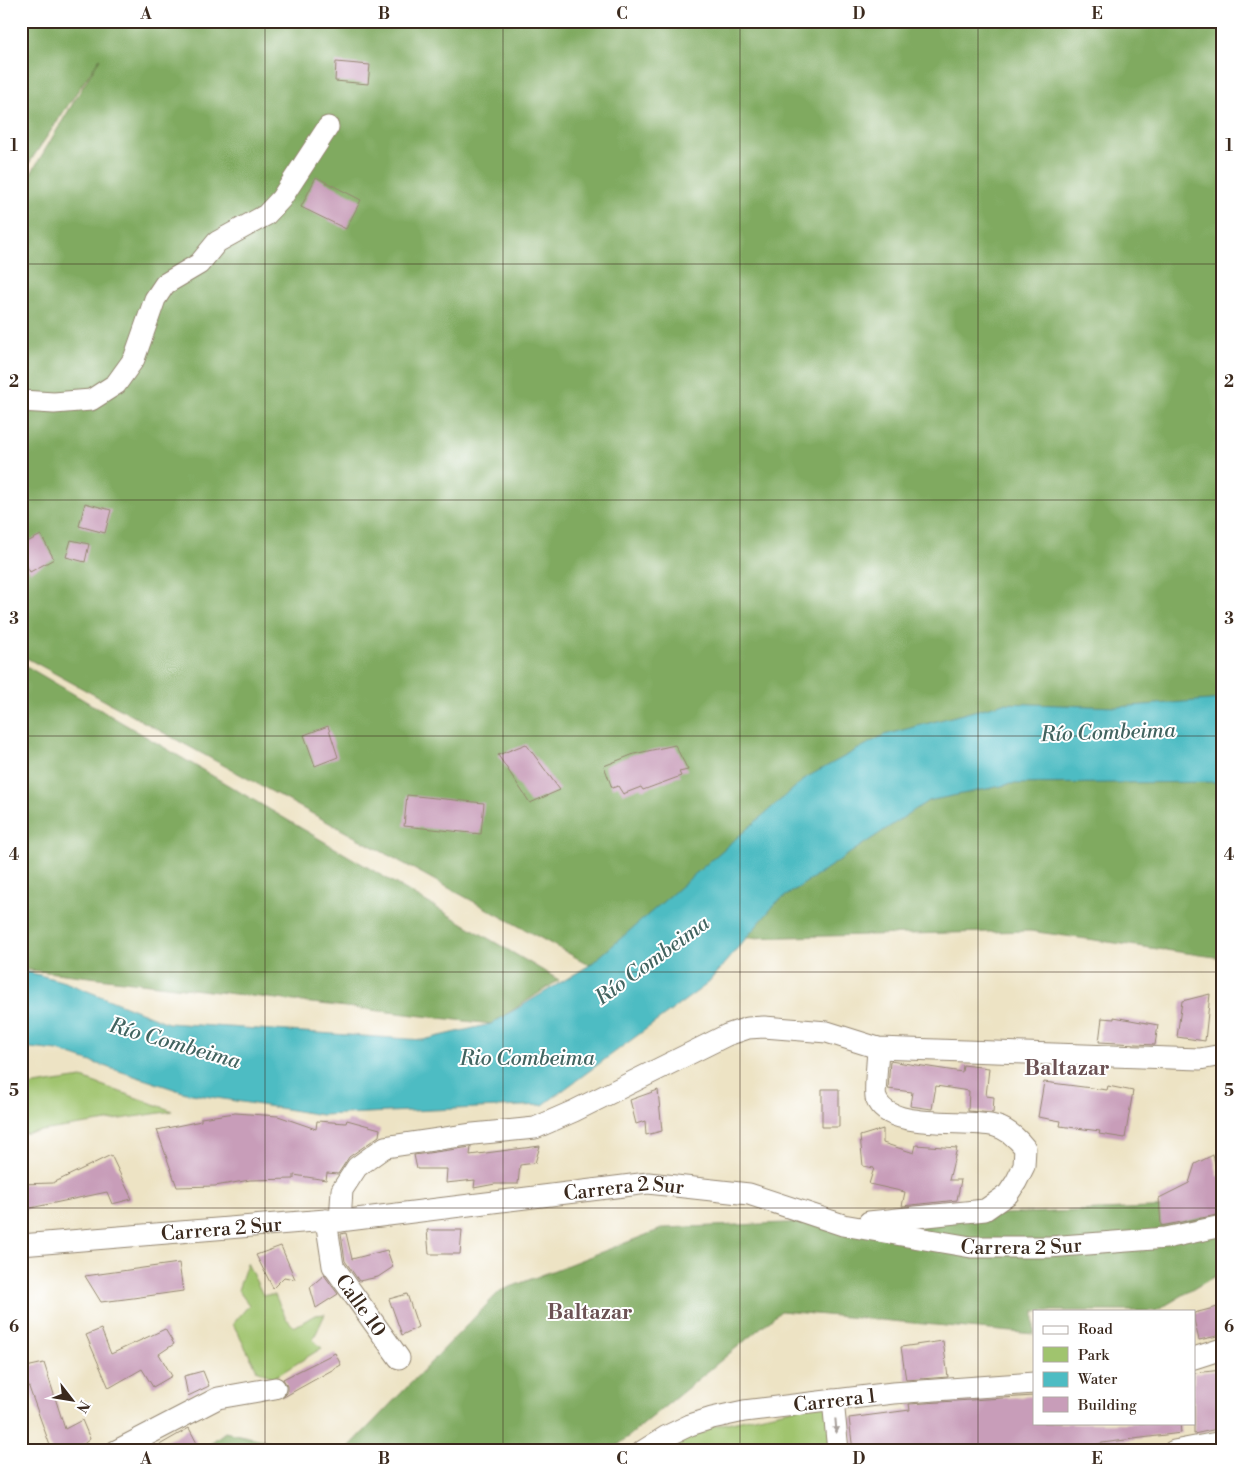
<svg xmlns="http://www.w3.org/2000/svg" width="1243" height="1472" viewBox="0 0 1243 1472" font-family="'Libre Bodoni',serif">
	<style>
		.green { fill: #a0c46e; stroke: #6e7746 }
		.forest { fill: #80aa61; stroke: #5e6a40 }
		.water { fill: #4dbcc3; stroke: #447370 }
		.building { fill: #c89db9 }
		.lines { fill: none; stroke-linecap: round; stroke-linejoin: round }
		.minor-casing { stroke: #948671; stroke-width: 23 }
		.minor { stroke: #fff; stroke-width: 21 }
		.oneway { fill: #a79f9a }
		.grid { fill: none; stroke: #3b2a1e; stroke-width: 1; stroke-opacity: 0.55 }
		.labels { text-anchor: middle; stroke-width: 4; stroke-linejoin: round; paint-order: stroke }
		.street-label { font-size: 20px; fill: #3b2a1e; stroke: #fff }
		.water-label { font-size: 21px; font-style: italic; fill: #426460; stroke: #fff }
		.neighbourhood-label { font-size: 21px; font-weight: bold; fill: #6c5254; stroke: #fff }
		.neatline { fill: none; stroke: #3b2a1e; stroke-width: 2 }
		.grid-label { font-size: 16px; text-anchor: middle; font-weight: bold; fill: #3b2a1e }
	</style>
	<rect width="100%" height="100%" fill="#fff"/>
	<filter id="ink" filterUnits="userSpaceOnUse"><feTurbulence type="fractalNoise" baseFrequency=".02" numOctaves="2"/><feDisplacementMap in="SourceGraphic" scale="10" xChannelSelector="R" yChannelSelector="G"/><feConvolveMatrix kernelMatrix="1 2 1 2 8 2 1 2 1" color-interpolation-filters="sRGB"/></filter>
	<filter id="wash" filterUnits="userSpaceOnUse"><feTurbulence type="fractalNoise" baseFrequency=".0096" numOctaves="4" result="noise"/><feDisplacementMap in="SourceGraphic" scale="20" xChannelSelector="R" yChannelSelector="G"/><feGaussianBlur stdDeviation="1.12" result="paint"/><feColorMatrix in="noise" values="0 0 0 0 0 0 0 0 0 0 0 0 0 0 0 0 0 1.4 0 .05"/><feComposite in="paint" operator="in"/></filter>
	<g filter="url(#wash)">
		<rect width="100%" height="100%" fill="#ede3c4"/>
		<path class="green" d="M82 1078 173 1111 21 1134V1087Z
			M247 1263 263 1295H275L286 1318 294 1327 315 1315 325 1314 313 1340 322 1348 273 1378 257 1370 233 1324 249 1305 238 1290Z
			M833 1400 838 1451H643L667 1436Z"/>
		<path class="forest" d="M21 21H1222V958L1030 931 746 938 590 965 21 655V190L100 58 21 175Z
			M21 663 559 980 491 1024 21 969Z
			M1222 1205V1272L1156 1311H1034V1334L781 1311 611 1451H345L500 1291 664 1228Z
			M225 1432 296 1447 303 1451H200Z"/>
		<path class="water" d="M1222 699V782L1011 784 928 801 777 902 706 985 543 1105 322 1115 186 1093 58 1051 21 1047V970L65 982 168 1023 423 1040 491 1024 590 965 807 777 884 735 1004 703 1117 707Z"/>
		<g id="blocks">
			<path class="building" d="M336 62 370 65 368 84 335 81Z
				M316 177 361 200 346 229 301 207Z
				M85 503 111 510 105 533 79 526Z
				M41 535 54 559 30 572 21 555V545Z
				M71 540 89 544 85 562 66 557Z
				M328 726 338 757 315 766 304 735Z
				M526 744 560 790 530 803 498 755Z
				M675 745 688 770 679 772 681 776 643 790 641 787 623 794 618 786 612 788 604 766 634 754Z
				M407 795 484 803 481 834 404 826Z
				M1210 994 1205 1041 1177 1037 1182 1001Z
				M1114 1017 1158 1025 1155 1045 1099 1042 1102 1018 1114 1019Z
				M890 1061 962 1072 963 1065 989 1068 986 1096 994 1097 993 1113 968 1111 969 1091 936 1086 932 1109 910 1106 912 1092 888 1089Z
				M1044 1082 1107 1090 1108 1086 1133 1091 1125 1138 1099 1134 1100 1131 1060 1126 1061 1121 1038 1117Z
				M822 1089H839V1127H822Z
				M658 1090 662 1131 646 1135 645 1121 636 1124 630 1100Z
				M235 1113 278 1116 316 1129 317 1121 346 1123 347 1120 380 1129 379 1136 349 1157 338 1174 327 1173 326 1180 294 1175V1179L250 1180 215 1186 177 1187 157 1130 201 1121V1118Z
				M883 1129V1143L914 1153 916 1145 957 1148 949 1180H961L957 1200 902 1206 905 1192 869 1184 874 1168 863 1166 860 1136Z
				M540 1146 535 1163 520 1165 518 1184H495L474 1188 475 1180 446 1183 447 1169H417L414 1155 471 1147 470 1155Z
				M111 1155 132 1199 112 1204 107 1192 21 1210V1184L53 1183Z
				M1213 1155 1218 1176H1222V1214L1161 1226 1159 1198 1189 1183 1195 1164Z
				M427 1230H462L460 1254H429Z
				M346 1233 352 1259 387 1250 393 1267 378 1277 359 1281 345 1261 341 1234Z
				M281 1246 295 1279 284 1277 273 1288 256 1255Z
				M179 1263 183 1291 133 1298 101 1302 85 1276Z
				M324 1275 338 1294 316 1308 310 1287Z
				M407 1294 418 1327 402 1335 389 1299Z
				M1222 1306V1335L1199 1340 1194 1320V1313Z
				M101 1329 111 1354 165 1329 174 1344 159 1354 172 1376 153 1387 142 1369 109 1388 86 1335Z
				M943 1341 948 1377 906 1380 901 1347Z
				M335 1353 341 1365 282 1398 287 1393V1386L283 1379Z
				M44 1363 65 1429 82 1420 90 1439 75 1451H52L22 1368Z
				M1222 1370V1428L1194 1434V1373Z
				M203 1371 209 1386 188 1396 184 1376Z
				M1034 1396V1423H1180L1181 1433 1102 1443 1075 1451H853L849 1418 910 1410 909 1404Z
				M189 1428 201 1451H149Z"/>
		</g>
	</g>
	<g filter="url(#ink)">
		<use href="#blocks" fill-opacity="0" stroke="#948671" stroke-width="1"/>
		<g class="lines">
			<defs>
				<g id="minor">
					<path d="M21 401 54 403 91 400 116 384 134 359 155 299 165 284 199 264 217 242 266 215 281 199 328 127"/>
					<path id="s1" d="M326 1220 333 1266 399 1358"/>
					<path d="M340 1221 342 1190 357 1167 385 1147 473 1134 535 1128 574 1111 727 1035 748 1028 764 1027 827 1032 878 1048 1200 1059 1222 1055"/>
					<path d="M869 1222 985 1210 1008 1194 1016 1182 1024 1166 1025 1148C1017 1138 1008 1129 995 1126 966 1118 888 1132 876 1098 874 1092 878 1056 878 1048"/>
					<path id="s2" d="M21 1245 326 1220 340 1221 648 1183 749 1194 843 1225 971 1247H1049L1166 1238 1222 1226"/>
					<path d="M1194 1358 1222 1349"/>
					<path d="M833 1400 838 1451"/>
					<path d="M116 1451 218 1398 275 1388"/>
					<path id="s3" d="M643 1451 667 1436 690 1425 712 1418 744 1411 893 1393 1034 1383"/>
					<path d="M1174 1451 1222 1442"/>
				</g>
			</defs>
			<use href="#minor" class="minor-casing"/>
			<use href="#minor" class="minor"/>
		</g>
		<defs><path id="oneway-solid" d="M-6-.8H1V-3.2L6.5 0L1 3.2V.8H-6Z" transform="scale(1.25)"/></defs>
		<use class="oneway" href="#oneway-solid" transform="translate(836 1426) rotate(85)"/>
	</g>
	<path class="grid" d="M265 21V1451M503 21V1451M740 21V1451M978 21V1451M21 264H1222M21 500H1222M21 736H1222M21 972H1222M21 1208H1222"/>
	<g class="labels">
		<g class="street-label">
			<text dy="7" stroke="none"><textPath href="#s2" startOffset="606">Carrera 2 Sur</textPath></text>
			<text dy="7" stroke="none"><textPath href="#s2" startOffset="201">Carrera 2 Sur</textPath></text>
			<text dy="7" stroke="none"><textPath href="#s2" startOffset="1011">Carrera 2 Sur</textPath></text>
			<text dy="7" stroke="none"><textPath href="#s1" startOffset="95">Calle 10</textPath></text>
			<text dy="7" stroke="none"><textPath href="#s3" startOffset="201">Carrera 1</textPath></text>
		</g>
		<g class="water-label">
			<text transform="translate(1108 732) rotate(-2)" y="7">Río Combeima</text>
			<text transform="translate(652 960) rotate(-36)" y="7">Río Combeima</text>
			<text transform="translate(175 1043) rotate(16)" y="7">Río Combeima</text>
			<text x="527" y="1065">Rio Combeima</text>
		</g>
		<g class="neighbourhood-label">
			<text x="1067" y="1075">Baltazar</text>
			<text x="590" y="1319">Baltazar</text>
		</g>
	</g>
	<rect width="1243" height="1472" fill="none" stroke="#fff" stroke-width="55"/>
	<rect x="1033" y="1310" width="162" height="115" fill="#ffffff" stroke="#b1aaa5"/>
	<rect x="1043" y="1326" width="25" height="8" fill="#ffffff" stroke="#b1aaa5"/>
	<text x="1078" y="1334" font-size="15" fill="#3b2a1e">Road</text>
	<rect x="1043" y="1347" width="25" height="15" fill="#a0c46e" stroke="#b1aaa5"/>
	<text x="1078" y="1360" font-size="15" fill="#3b2a1e">Park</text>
	<rect x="1043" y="1372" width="25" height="15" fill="#4dbcc3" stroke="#b1aaa5"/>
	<text x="1078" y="1384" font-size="15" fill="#3b2a1e">Water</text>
	<rect x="1043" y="1397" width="25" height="15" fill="#c89db9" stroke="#b1aaa5"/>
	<text x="1078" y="1410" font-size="15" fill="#3b2a1e">Building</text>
	<g transform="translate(72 1400) rotate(121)" stroke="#ffffff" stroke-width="4" paint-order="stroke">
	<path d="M0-4L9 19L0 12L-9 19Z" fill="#3b2a1e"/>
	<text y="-8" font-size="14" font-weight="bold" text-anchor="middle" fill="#3b2a1e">N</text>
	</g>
	<rect x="28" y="28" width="1188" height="1416" class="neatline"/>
	<g class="grid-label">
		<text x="146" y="19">A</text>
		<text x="384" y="19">B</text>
		<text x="622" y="19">C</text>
		<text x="859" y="19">D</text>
		<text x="1097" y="19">E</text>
		<text x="14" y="151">1</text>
		<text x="1229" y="151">1</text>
		<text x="14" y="387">2</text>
		<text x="1229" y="387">2</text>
		<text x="14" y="624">3</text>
		<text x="1229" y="624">3</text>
		<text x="14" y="860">4</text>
		<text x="1229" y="860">4</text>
		<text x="14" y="1096">5</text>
		<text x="1229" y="1096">5</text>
		<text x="14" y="1332">6</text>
		<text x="1229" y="1332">6</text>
		<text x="146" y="1464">A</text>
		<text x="384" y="1464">B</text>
		<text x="622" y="1464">C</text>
		<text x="859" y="1464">D</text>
		<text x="1097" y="1464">E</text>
	</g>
</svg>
